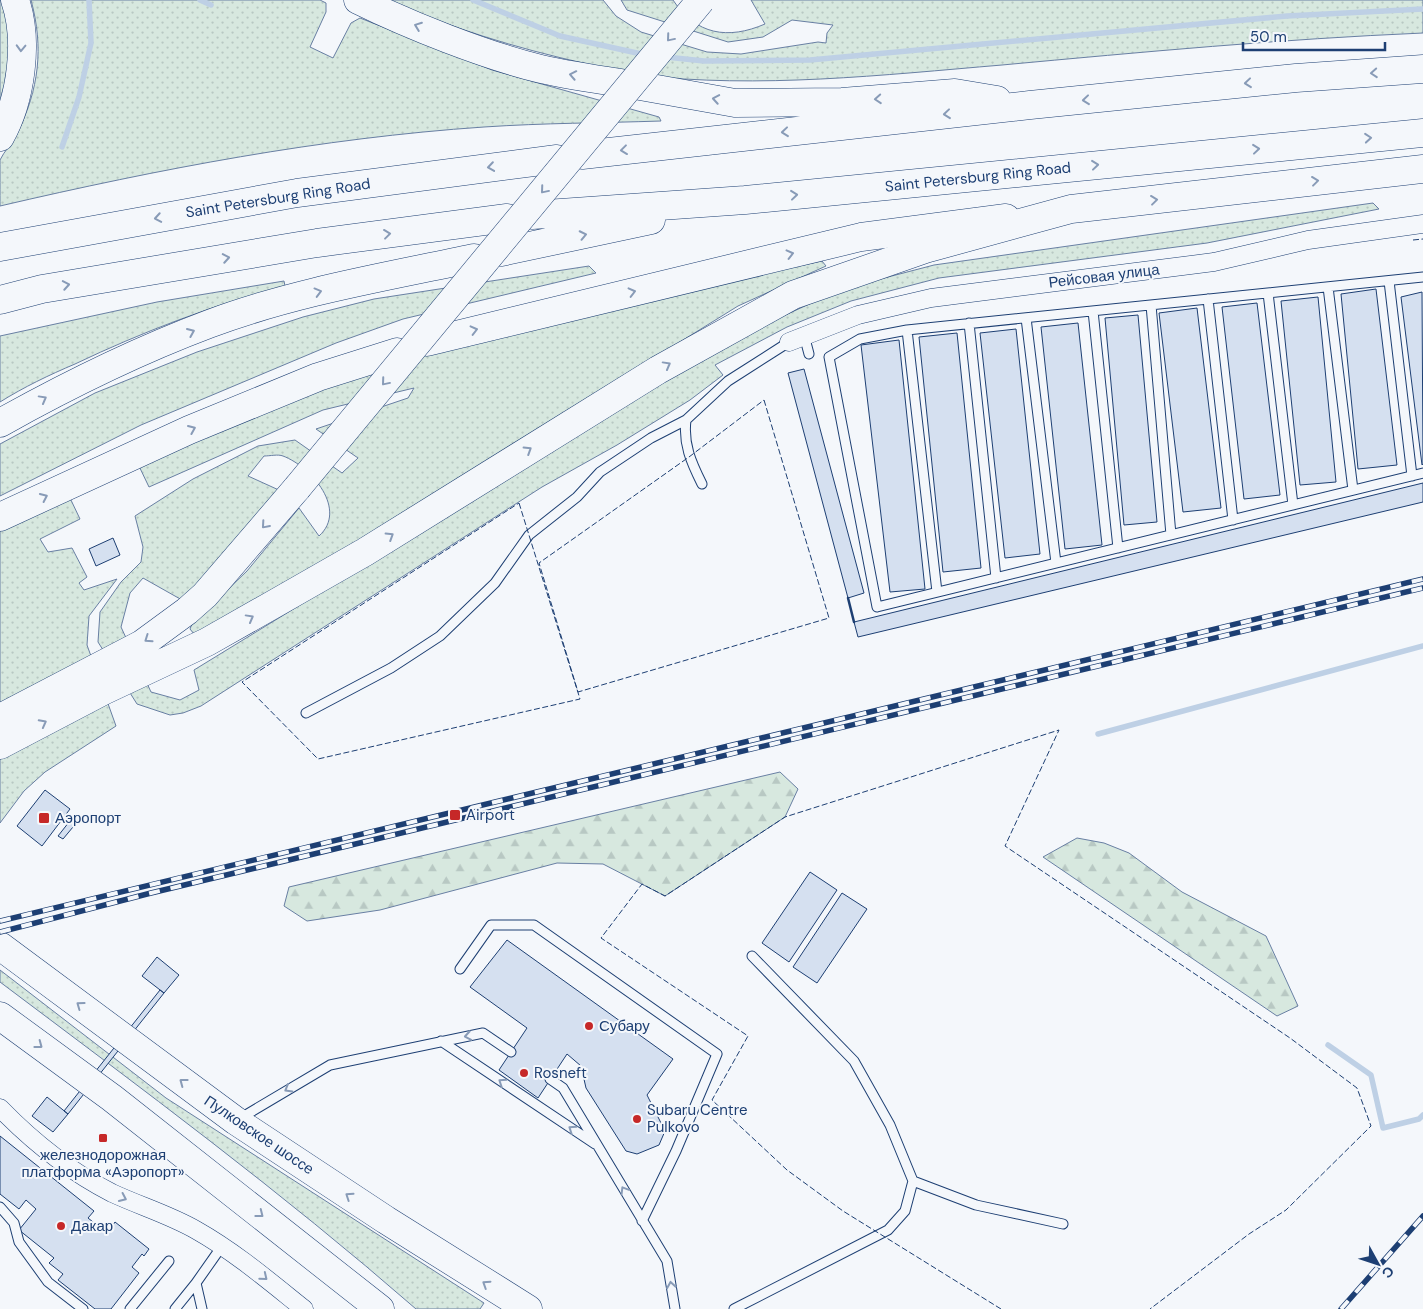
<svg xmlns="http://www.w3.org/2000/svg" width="1423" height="1309" viewBox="0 0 1423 1309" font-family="'DM Sans',sans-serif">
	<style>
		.grass { fill: url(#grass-dots); stroke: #687fa3 }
		.forest { fill: url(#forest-firs); stroke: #687fa3 }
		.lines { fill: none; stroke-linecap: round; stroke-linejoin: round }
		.stream { stroke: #bed0e5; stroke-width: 5.5 }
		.building { fill: #d5e0f0; stroke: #1d3f73 }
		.lane-casing { stroke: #1d3f73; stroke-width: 11 }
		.street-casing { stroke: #1d3f73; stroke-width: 19 }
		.primary-casing { stroke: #1d3f73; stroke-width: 29 }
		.highway-casing { stroke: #1d3f73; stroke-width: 29 }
		.lane { stroke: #f4f7fb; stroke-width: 9 }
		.street { stroke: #f4f7fb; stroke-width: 18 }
		.primary { stroke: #f4f7fb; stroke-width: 28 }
		.highway { stroke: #f4f7fb; stroke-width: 28 }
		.rail-casing { stroke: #1d3f73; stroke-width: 5.5 }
		.rail { stroke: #f4f7fb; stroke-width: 4; stroke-dasharray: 11; stroke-linecap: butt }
		.highway-bridge-casing { stroke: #1d3f73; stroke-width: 29; stroke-linecap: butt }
		.highway-bridge { stroke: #f4f7fb; stroke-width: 28 }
		.fence { stroke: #1d3f73; stroke-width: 1; stroke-dasharray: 6 2.5; stroke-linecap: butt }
		.wall { stroke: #1d3f73; stroke-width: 2.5 }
		.oneway { stroke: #889bb7 }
		.poi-dot { fill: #c62828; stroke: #f4f7fb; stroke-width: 2 }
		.labels { text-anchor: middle; stroke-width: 4; stroke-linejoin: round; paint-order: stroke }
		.street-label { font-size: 15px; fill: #1d3f73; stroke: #f4f7fb }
		.poi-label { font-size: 15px; fill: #1d3f73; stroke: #f4f7fb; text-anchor: start }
	</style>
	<defs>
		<pattern id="grass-dots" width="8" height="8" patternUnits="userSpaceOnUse" patternTransform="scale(1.25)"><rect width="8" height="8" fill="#d7e8df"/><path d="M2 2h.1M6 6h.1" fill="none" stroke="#b8c8c3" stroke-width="1.8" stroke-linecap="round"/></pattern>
		<pattern id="forest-firs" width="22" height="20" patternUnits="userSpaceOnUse" patternTransform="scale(1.25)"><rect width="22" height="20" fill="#d7e8df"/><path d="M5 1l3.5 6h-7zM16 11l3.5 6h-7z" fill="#b8c8c3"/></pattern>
	</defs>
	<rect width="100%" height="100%" fill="#f4f7fb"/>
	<path class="grass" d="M0 0H6L12 68 0 104Z
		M31 0H320L326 3V12L310 47 333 58 351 23 360 18 492 70 659 117 661 121C602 123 543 123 484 127 321 138 159 169 0 206 0 195 0 170 0 160 4 151 13 143 17 134 39 89 44 48 31 0Z
		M388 0H603L616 16 641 32 707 52 741 54 818 42 826 43 827 33 833 25 792 20 763 37 728 42 627 10 621 0H673C696 35 728 40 765 24L751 0H1423V33C1282 39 1143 52 1002 65 883 75 759 89 639 75 620 73 601 67 583 63 516 48 450 28 388 0Z
		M1373 203 1379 209 1207 243 939 278 851 301 787 327 715 365 723 375 690 400 617 445 542 487 201 706 183 713 170 715 137 704 98 642 100 612 121 582 141 562 143 547 135 516 193 479 258 446 295 440 342 473 358 458 316 429 408 398 414 388 323 410 149 487 138 464 241 416 463 340 822 261 826 266 738 306 359 541 194 634 190 629 192 624 247 571 299 508 319 536C348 510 312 467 283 456 278 454 270 456 264 456L248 476 281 491 182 600 143 578 130 593 121 627 151 692 180 700 199 690 194 670 706 356 781 317 842 289 934 265Z
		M589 266 596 273 403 319 336 343 141 425 0 496V444L95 393 197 352 303 317 374 299Z
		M284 281 285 286C213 305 142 332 75 364 49 375 24 387 0 402V336L157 302Z
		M70 498 80 519 40 539 48 552 72 548 87 577 79 583 84 590 117 579 89 616 87 645 116 726 45 772 24 791 0 823V530Z
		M0 970 166 1098 484 1303 480 1309H416C283 1193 141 1088 0 982Z"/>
	<path class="forest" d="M780 772 798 789 785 817 665 896 603 864 557 863 380 910 307 921 284 906 289 887Z
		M1077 838 1104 843 1129 853 1182 892 1266 936 1298 1006 1277 1016 1043 857Z"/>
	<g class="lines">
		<path class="stream" d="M200 0 211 5
			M473 0 560 36 646 55
			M666 57 704 61 810 60 1287 16 1423 9
			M62 147 79 97 91 43 89 0
			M1098 734 1423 646
			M1328 1045 1371 1075 1383 1128 1419 1119 1423 1115"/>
	</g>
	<path class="building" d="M1376 289 1397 465 1358 469 1341 294Z
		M1422 292 1423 464 1422 465 1401 297Z
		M1318 297 1336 482 1300 485 1281 301Z
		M1257 303 1280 495 1244 499 1222 307Z
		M1197 308 1221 508 1183 512 1159 313Z
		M1138 315 1157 522 1124 525 1105 318Z
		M1078 323 1102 545 1065 549 1041 327Z
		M1016 329 1040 554 1005 558 980 333Z
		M957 333 981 568 943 572 919 337Z
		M899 340 925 589 890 592 861 345Z
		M804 369 864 593 848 598 788 373Z
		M1423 483V502L858 637 854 622Z
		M113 538 120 555 96 566 89 549Z
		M45 790 70 809 42 846 17 826Z
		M73 817 78 821 63 839 58 836Z
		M810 872 837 890 789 962 762 943Z
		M842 893 867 909 817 983 793 967Z
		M507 940 673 1059 647 1095 665 1131 659 1145 637 1154 626 1151 586 1088 581 1066 567 1054 538 1098 499 1070 527 1028 470 987Z
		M157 957 179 975 164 993 142 976Z
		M160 990 164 993 68 1114 64 1111Z
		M47 1097 68 1114 53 1132 32 1116Z
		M0 1136 94 1211 88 1218 107 1233 115 1222 149 1249 144 1256 142 1254 132 1267 139 1273 111 1309H95L58 1280 63 1274 49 1263 54 1258 19 1230 36 1209 26 1200 19 1209 0 1194Z"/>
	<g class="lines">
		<defs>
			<path id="lane" d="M1423 277 907 330 860 339 829 357 877 607 1423 473
				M1389 281 1412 476
				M1328 287 1353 490
				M1268 293 1293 505
				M1208 299 1233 520
				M1151 305 1171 535
				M1093 311 1118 548
				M1026 318 1056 563
				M969 323 996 578
				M907 330 937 592
				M804 335 809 354
				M702 484C691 462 683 444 686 420L728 381 789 342
				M306 713 391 668 440 636 495 583 529 535 577 497 600 472 651 438 686 420
				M460 969 491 925H534L717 1054 676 1151 642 1221
				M441 1041 595 1144
				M550 1079 563 1088 667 1261 675 1309
				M239 1119 330 1065 483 1033 511 1052
				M913 1181 976 1205 1063 1224
				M0 1207 14 1223 19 1242 48 1282 83 1309
				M130 1309 169 1261
				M175 1309 196 1283
				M202 1309 196 1283 222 1246
				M734 1309 888 1230 905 1211 913 1181 890 1125 854 1061 752 956"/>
			<path id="street" d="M789 342 858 315 931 298 1214 262 1308 240 1423 224
				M0 1108C32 1141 71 1172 112 1193 140 1206 170 1215 196 1230 235 1252 269 1281 304 1309"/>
			<path id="primary" d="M0 137C21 100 29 41 15 0
				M427 342 861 237 1006 218
				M0 517 189 430 318 377 397 352
				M0 946 236 1121 386 1220 528 1309
				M0 1016 112 1098 380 1309"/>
			<path id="highway" d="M358 0C411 26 484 55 541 69 567 75 594 79 621 83
				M640 86 735 103 842 102 955 93 997 100
				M582 155 1030 105 1296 78 1423 69
				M532 215 745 200 1423 133
				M0 247 297 193 557 159
				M501 252 651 220
				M0 300 42 289 317 243 507 218
				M0 423C68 385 137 351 209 324 294 292 385 277 474 258
				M0 718 142 644 187 611 205 595 297 488
				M0 745 103 691 207 642 274 604 365 552 658 370 793 295 925 249 1071 209 1423 169"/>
		</defs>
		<use href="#lane" class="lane-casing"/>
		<use href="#street" class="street-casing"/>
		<use href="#primary" class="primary-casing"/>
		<use href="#highway" class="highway-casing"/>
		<use href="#lane" class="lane"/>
		<use href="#street" class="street"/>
		<use href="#primary" class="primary"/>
		<use href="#highway" class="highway"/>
		<defs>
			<path id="rail" d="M0 921 1423 579
				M0 932 151 893 1423 588
				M1341 1309 1423 1216"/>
		</defs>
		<use href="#rail" class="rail-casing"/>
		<use href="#rail" class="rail"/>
		<defs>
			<path id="highway-bridge" d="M297 488 701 0"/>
		</defs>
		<use href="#highway-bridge" class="highway-bridge-casing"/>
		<use href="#highway-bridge" class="highway-bridge"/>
		<path class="fence" d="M1413 240 1423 239
			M764 400 829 618 578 692 539 563 689 457Z
			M519 503 580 699 318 759 242 682Z
			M1001 1309 843 1211 787 1170 712 1100 748 1036 601 938 642 884 665 896 785 817 1059 730 1005 846 1290 1038 1357 1088 1371 1126 1286 1210 1249 1234 1150 1309"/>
		<path class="wall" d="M848 598 854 622"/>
	</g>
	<defs><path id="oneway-chevron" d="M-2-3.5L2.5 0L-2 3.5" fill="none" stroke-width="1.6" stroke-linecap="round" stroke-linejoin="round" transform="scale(1.25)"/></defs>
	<g class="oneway">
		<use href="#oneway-chevron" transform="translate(418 26) rotate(-159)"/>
		<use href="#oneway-chevron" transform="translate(670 38) rotate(130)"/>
		<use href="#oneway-chevron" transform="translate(21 48) rotate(92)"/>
		<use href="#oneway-chevron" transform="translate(1374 73) rotate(176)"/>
		<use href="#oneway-chevron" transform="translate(573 75) rotate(-169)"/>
		<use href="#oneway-chevron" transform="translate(1248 83) rotate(174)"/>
		<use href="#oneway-chevron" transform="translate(716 99) rotate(-170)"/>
		<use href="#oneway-chevron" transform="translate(878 99) rotate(176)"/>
		<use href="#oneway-chevron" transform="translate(1086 100) rotate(174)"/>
		<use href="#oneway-chevron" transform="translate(947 114) rotate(174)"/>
		<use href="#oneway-chevron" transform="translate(785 132) rotate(174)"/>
		<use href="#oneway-chevron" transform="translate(1368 138) rotate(-5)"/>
		<use href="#oneway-chevron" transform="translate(1256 149) rotate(-6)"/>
		<use href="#oneway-chevron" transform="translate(624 150) rotate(173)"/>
		<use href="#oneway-chevron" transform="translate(1095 165) rotate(-6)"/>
		<use href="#oneway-chevron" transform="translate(491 167) rotate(172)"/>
		<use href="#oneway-chevron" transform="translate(1315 181) rotate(-7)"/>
		<use href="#oneway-chevron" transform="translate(544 190) rotate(130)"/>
		<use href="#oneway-chevron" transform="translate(794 195) rotate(-6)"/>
		<use href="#oneway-chevron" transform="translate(1154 200) rotate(-7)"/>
		<use href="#oneway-chevron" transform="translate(158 218) rotate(170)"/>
		<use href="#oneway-chevron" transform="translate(387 234) rotate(-7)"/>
		<use href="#oneway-chevron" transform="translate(583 235) rotate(-12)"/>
		<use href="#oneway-chevron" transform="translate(790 254) rotate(-14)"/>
		<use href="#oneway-chevron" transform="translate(226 258) rotate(-10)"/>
		<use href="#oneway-chevron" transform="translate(66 285) rotate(-10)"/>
		<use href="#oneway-chevron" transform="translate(318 292) rotate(-15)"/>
		<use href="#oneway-chevron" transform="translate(632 292) rotate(-14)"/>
		<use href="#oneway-chevron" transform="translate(474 330) rotate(-14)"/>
		<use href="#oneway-chevron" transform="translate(191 332) rotate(-23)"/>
		<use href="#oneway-chevron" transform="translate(667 365) rotate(-29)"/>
		<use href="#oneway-chevron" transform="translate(385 382) rotate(130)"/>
		<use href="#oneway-chevron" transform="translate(43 399) rotate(-29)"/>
		<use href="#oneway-chevron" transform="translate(192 429) rotate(-23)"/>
		<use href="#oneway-chevron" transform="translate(528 450) rotate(-32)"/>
		<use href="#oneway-chevron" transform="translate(44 497) rotate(-25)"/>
		<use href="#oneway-chevron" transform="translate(265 525) rotate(131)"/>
		<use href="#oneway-chevron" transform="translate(390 536) rotate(-32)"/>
		<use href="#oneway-chevron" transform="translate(250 618) rotate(-29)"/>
		<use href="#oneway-chevron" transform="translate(148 639) rotate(145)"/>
		<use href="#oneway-chevron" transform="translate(43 723) rotate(-28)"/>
		<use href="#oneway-chevron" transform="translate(80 1005) rotate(-144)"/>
		<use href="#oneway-chevron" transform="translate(468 1036) rotate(170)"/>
		<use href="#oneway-chevron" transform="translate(39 1045) rotate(37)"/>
		<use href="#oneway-chevron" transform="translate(183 1082) rotate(-143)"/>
		<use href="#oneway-chevron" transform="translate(502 1082) rotate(-146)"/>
		<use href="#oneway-chevron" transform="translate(288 1089) rotate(150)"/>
		<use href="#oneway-chevron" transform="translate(572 1129) rotate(-146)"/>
		<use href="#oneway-chevron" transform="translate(624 1190) rotate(-121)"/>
		<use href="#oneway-chevron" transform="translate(349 1196) rotate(-146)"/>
		<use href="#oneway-chevron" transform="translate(123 1198) rotate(25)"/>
		<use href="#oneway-chevron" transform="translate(260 1214) rotate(38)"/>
		<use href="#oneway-chevron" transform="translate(264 1277) rotate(39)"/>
		<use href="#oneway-chevron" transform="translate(486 1284) rotate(-147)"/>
		<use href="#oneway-chevron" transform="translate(671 1285) rotate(-99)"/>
	</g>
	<g class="poi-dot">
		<rect x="449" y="809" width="12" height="12" rx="2.5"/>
		<rect x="38" y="812" width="12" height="12" rx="2.5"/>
		<circle cx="589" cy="1026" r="5"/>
		<circle cx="524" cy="1073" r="5"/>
		<circle cx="637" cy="1119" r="5"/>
		<rect x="98" y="1133" width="10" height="10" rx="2.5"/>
		<circle cx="61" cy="1226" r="5"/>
	</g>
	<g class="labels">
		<g class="street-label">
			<text transform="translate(978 177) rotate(-6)" y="5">Saint Petersburg Ring Road</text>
			<text transform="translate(278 198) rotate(-9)" y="5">Saint Petersburg Ring Road</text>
			<text transform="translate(1104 276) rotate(-7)" y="5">Рейсовая улица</text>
			<text transform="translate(259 1135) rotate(34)" y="5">Пулковское шоссе</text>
		</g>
		<g class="poi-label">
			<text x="466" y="820">Airport</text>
			<text x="55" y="823">Аэропорт</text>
			<text x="599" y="1031">Субару</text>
			<text x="534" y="1078">Rosneft</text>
			<text x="647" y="1115">Subaru Centre<tspan x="647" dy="17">Pulkovo</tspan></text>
			<text x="103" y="1160" text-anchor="middle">железнодорожная<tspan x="103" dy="17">платформа «Аэропорт»</tspan></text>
			<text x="71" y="1231">Дакар</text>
		</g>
	</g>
	<g transform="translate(1378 1264) rotate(130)" stroke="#f4f7fb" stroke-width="4" paint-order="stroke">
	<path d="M0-4L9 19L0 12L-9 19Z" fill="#1d3f73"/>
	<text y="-8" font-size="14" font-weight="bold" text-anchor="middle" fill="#1d3f73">С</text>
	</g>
	<path d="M1243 42v8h142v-8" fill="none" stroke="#1d3f73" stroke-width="2.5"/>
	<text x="1250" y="42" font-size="15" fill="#1d3f73" stroke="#f4f7fb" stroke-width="4" paint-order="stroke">50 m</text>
</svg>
